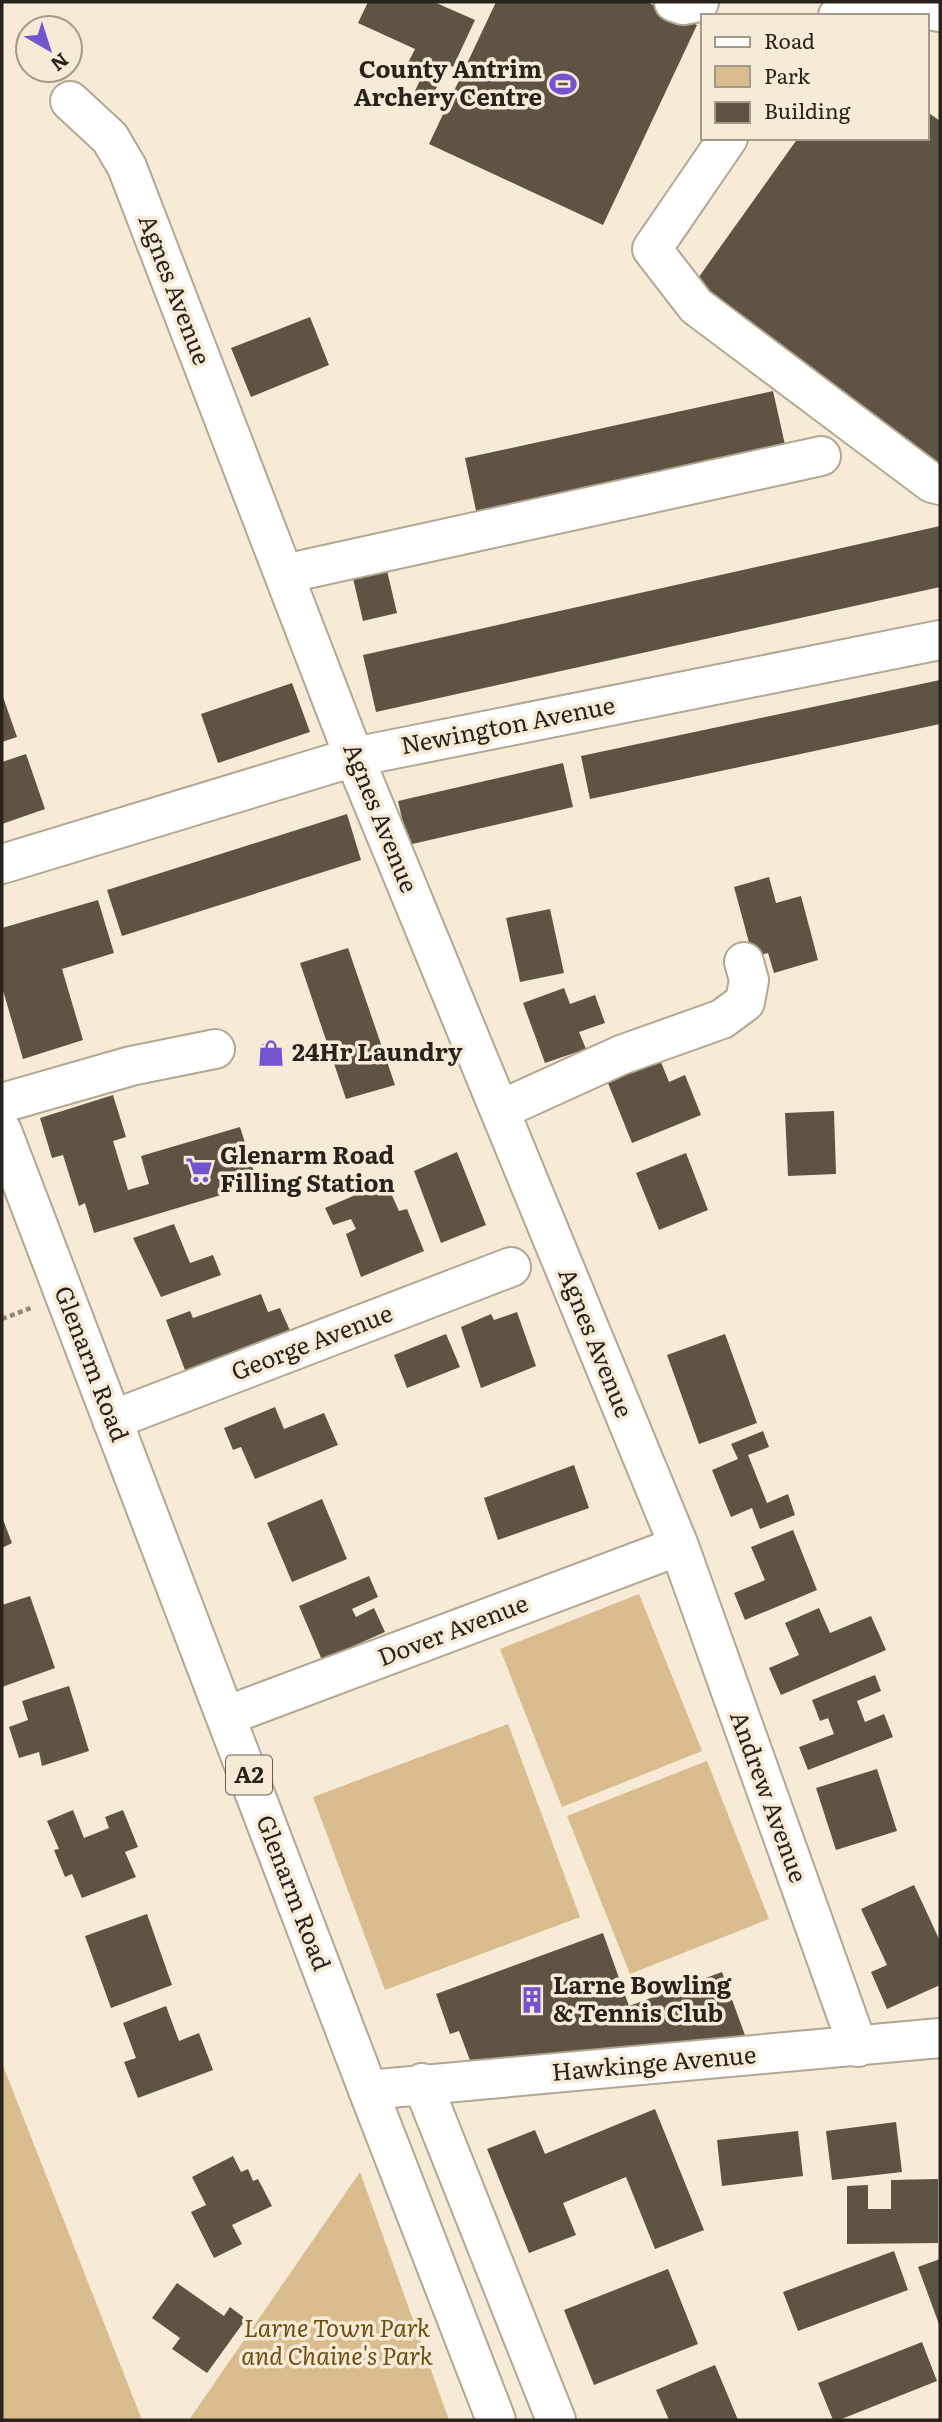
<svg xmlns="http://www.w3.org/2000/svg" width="942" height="2422" viewBox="0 0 942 2422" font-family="Literata,serif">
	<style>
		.green { fill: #d9bd8f }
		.building { fill: #5f5443 }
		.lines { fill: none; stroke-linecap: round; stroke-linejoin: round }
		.minor-casing { stroke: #b3a794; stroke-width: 42 }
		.major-casing { stroke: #b3a794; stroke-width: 42 }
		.path { stroke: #91877a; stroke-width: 4.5; stroke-dasharray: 5 3.5; stroke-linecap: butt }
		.minor { stroke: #fff; stroke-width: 38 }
		.major { stroke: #fff; stroke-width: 38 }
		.labels { text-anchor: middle; stroke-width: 7; stroke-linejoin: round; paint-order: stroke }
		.shield { fill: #f7ead6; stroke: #665f54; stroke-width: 2 }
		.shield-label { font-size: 23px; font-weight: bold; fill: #28231c }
		.poi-label { font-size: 24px; font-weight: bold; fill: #28231c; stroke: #f7ead6; text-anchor: start }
		.street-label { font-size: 24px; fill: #28231c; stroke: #f7ead6 }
		.park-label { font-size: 24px; font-style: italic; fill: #6d4f15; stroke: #f7ead6 }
	</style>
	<rect width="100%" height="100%" fill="#f7ead6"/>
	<path class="green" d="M639 1594 702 1751 562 1807 500 1649Z
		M508 1724 580 1917 385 1990 313 1797Z
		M707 1761 769 1919 630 1974 567 1816Z
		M2 2063 142 2420H2Z
		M360 2172 449 2420H189Z"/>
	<path class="building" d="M368 2H434L475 20 453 67 448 64 431 99 415 91 421 78 404 71 415 49 358 23Z
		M496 2H647L697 25 603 225 429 144Z
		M926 111 940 121V460L937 465 691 288 798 138H926Z
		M310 317 329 365 251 397 231 348Z
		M773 391 788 458 479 525 465 458Z
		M940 526V587L376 712 363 655Z
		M385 562 397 613 363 621 351 570Z
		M940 680V724L590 799 581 756Z
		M292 683 310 732 218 763 201 714Z
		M2 694 17 737 2 742Z
		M26 754 45 809 2 824V762Z
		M563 763 573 807 408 845 398 801Z
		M347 814 361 860 122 936 107 890Z
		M769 877 776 903 801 896 818 960 774 973 768 953 753 957 734 887Z
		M98 900 114 953 62 969 83 1040 23 1059 2 987V928Z
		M550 909 564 973 520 982 506 918Z
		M348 948 395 1085 346 1099 300 963Z
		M564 988 570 1004 595 995 605 1023 579 1032 586 1049 545 1063 523 1003Z
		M274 1040 281 1060 268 1065 261 1045Z
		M657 1052 669 1082 685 1075 701 1115 632 1143 604 1073Z
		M113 1095 126 1137 113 1141 128 1190 149 1184 141 1156 240 1127 258 1184 94 1233 85 1203 79 1206 63 1155 52 1158 40 1118Z
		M834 1111 836 1174 788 1176 785 1113Z
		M457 1152 486 1225 441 1243 414 1171Z
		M686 1153 708 1210 659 1230 636 1173Z
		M386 1182 399 1211 407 1209 424 1251 361 1277 346 1234 356 1229 351 1219 333 1225 325 1208Z
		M174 1224 190 1263 213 1255 221 1275 161 1297 133 1238Z
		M261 1294 268 1312 280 1308 295 1342 188 1378 166 1320 190 1311 193 1318Z
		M517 1312 536 1366 481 1388 461 1327 491 1314 494 1320Z
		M446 1334 460 1367 407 1388 394 1355Z
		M725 1334 757 1423 699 1444 667 1355Z
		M275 1407 284 1429 324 1413 338 1445 255 1479 241 1447 233 1450 224 1428Z
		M763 1431 769 1447 748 1455 767 1503 788 1494 795 1515 760 1529 752 1508 731 1517 712 1470 738 1459 731 1444Z
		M574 1465 589 1508 498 1540 484 1498Z
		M322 1499 347 1559 292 1582 267 1523Z
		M2 1517 12 1543 2 1548Z
		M793 1530 817 1590 745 1620 734 1593 765 1580 751 1547Z
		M369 1576 378 1597 352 1609 356 1617 374 1608 385 1632 322 1660 299 1606Z
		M30 1596 55 1668 2 1687V1605Z
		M819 1608 830 1633 871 1616 886 1650 781 1695 769 1668 799 1655 785 1623Z
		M875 1675 881 1691 857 1701 865 1722 884 1714 893 1737 808 1770 799 1747 834 1734 828 1718 820 1721 812 1700Z
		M69 1686 89 1751 42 1766 39 1752 19 1758 9 1727 28 1720 22 1701Z
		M877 1769 897 1831 836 1850 816 1788Z
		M73 1810 84 1838 109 1828 105 1817 123 1810 138 1847 125 1852 136 1877 82 1898 72 1874 65 1877 54 1850 59 1849 47 1821Z
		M914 1885 940 1941V1985L887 2009 871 1972 887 1965 861 1909Z
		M147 1914 172 1985 111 2008 85 1936Z
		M603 1933 629 2006 722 1972 746 2038 471 2063 459 2031 450 2034 436 1994Z
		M166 2006 179 2041 199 2033 213 2070 138 2098 124 2062 136 2058 123 2023Z
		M655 2109 704 2230 655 2249 626 2177 563 2203 576 2235 529 2253 487 2149 535 2130 545 2154Z
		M896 2122 902 2172 832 2180 826 2131Z
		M798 2131 803 2176 722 2186 717 2140Z
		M233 2156 241 2172 248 2169 253 2181 258 2179 272 2206 232 2225 242 2244 214 2258 191 2212 206 2205 192 2177Z
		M938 2179V2243L847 2244V2186L868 2185V2209H891V2180Z
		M894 2251 908 2290 798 2331 783 2292Z
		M940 2259V2327L918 2267Z
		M668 2269 698 2344 594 2385 564 2310Z
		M177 2283 224 2316 230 2307 246 2319 207 2373 172 2349 180 2338 152 2318Z
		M922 2342 937 2381 839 2420H833L818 2383Z
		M715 2365 738 2420H669L656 2390Z"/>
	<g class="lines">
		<defs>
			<path id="minor" d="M674 2 683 5 699 2
				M838 16 858 6 896 4 940 12
				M70 101 110 138 127 167 354 757 679 1546 858 2047
				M728 138 652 249 696 306 932 483 940 485
				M284 574 821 456
				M2 864 354 757 940 640
				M2 1103 131 1066 215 1049
				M500 1110 621 1055 722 1019 745 1002 749 980 744 962
				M112 1420 511 1267
				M226 1716 679 1546
				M422 2083 556 2420
				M368 2090 940 2038"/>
			<path id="major" d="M2 1131 368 2090 496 2420"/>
		</defs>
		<use href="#minor" class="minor-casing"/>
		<use href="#major" class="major-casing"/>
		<path class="path" d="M2 1319 31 1308"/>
		<use href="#minor" class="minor"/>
		<use href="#major" class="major"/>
	</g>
	<defs>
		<symbol id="stadium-bare" viewBox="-9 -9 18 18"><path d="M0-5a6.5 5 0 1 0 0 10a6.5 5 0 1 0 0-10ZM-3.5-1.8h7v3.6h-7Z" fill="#7255ce" stroke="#f7ead6" stroke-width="2.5" paint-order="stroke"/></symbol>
		<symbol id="shop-bare" viewBox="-9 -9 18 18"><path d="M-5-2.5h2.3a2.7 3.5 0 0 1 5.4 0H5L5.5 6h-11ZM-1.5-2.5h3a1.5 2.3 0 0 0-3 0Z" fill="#7255ce" stroke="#f7ead6" stroke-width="2.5" paint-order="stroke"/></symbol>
		<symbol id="supermarket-bare" viewBox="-9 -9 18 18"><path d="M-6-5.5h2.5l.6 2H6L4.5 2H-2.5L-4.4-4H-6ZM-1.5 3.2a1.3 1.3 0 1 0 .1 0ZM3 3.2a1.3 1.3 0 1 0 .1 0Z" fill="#7255ce" stroke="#f7ead6" stroke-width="2.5" paint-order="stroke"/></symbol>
		<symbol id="building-bare" viewBox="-9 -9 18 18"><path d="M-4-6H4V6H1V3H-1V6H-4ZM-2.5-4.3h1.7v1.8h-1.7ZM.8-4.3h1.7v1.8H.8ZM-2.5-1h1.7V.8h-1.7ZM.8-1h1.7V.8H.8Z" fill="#7255ce" stroke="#f7ead6" stroke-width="2.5" paint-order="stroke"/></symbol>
	</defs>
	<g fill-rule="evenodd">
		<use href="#stadium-bare" x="544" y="65" width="38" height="38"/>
		<use href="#shop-bare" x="252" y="1034" width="38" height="38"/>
		<use href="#supermarket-bare" x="180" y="1151" width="38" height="38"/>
		<use href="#building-bare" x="513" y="1981" width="38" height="38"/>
	</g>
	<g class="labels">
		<rect class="shield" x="226" y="1755.5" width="46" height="39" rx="5"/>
		<g class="shield-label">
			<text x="249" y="1783">A2</text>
		</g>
		<g class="poi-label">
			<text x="542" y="78" text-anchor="end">County Antrim<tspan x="542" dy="28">Archery Centre</tspan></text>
			<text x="292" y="1061">24Hr Laundry</text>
			<text x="220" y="1164">Glenarm Road<tspan x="220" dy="28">Filling Station</tspan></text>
			<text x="553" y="1994">Larne Bowling<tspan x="553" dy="28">&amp; Tennis Club</tspan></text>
		</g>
		<g class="street-label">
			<text transform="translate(174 290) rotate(69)" y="8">Agnes Avenue</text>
			<text transform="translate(508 726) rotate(-11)" y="8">Newington Avenue</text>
			<text transform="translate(380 818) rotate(68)" y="8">Agnes Avenue</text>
			<text transform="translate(312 1343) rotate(-21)" y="8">George Avenue</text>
			<text transform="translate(595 1343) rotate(68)" y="8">Agnes Avenue</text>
			<text transform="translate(91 1364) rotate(69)" y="8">Glenarm Road</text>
			<text transform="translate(453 1631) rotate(-21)" y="8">Dover Avenue</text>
			<text transform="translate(768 1797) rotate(70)" y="8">Andrew Avenue</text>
			<text transform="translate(293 1893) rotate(69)" y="8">Glenarm Road</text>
			<text transform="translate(654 2064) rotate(-5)" y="8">Hawkinge Avenue</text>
		</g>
		<g class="park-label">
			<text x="337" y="2337">Larne Town Park<tspan x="337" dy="28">and Chaine's Park</tspan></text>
		</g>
	</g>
	<rect width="942" height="2422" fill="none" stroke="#28231c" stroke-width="7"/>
	<rect x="701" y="14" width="228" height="126" fill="#f7ead6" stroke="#a49a8c" stroke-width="2"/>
	<rect x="715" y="37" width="35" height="10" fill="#ffffff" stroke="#a49a8c" stroke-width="2"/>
	<text x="764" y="49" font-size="21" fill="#28231c">Road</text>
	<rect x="715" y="66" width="35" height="21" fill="#d9bd8f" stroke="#a49a8c" stroke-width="2"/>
	<text x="764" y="84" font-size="21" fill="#28231c">Park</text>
	<rect x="715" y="102" width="35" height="21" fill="#5f5443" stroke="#a49a8c" stroke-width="2"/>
	<text x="764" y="119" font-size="21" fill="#28231c">Building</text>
	<g transform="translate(49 49) rotate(141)"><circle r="33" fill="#f7ead6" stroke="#a49a8c" stroke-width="2"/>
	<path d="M0-5L12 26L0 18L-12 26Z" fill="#7255ce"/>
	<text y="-10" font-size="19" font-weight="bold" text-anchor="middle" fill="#28231c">N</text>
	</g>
</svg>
